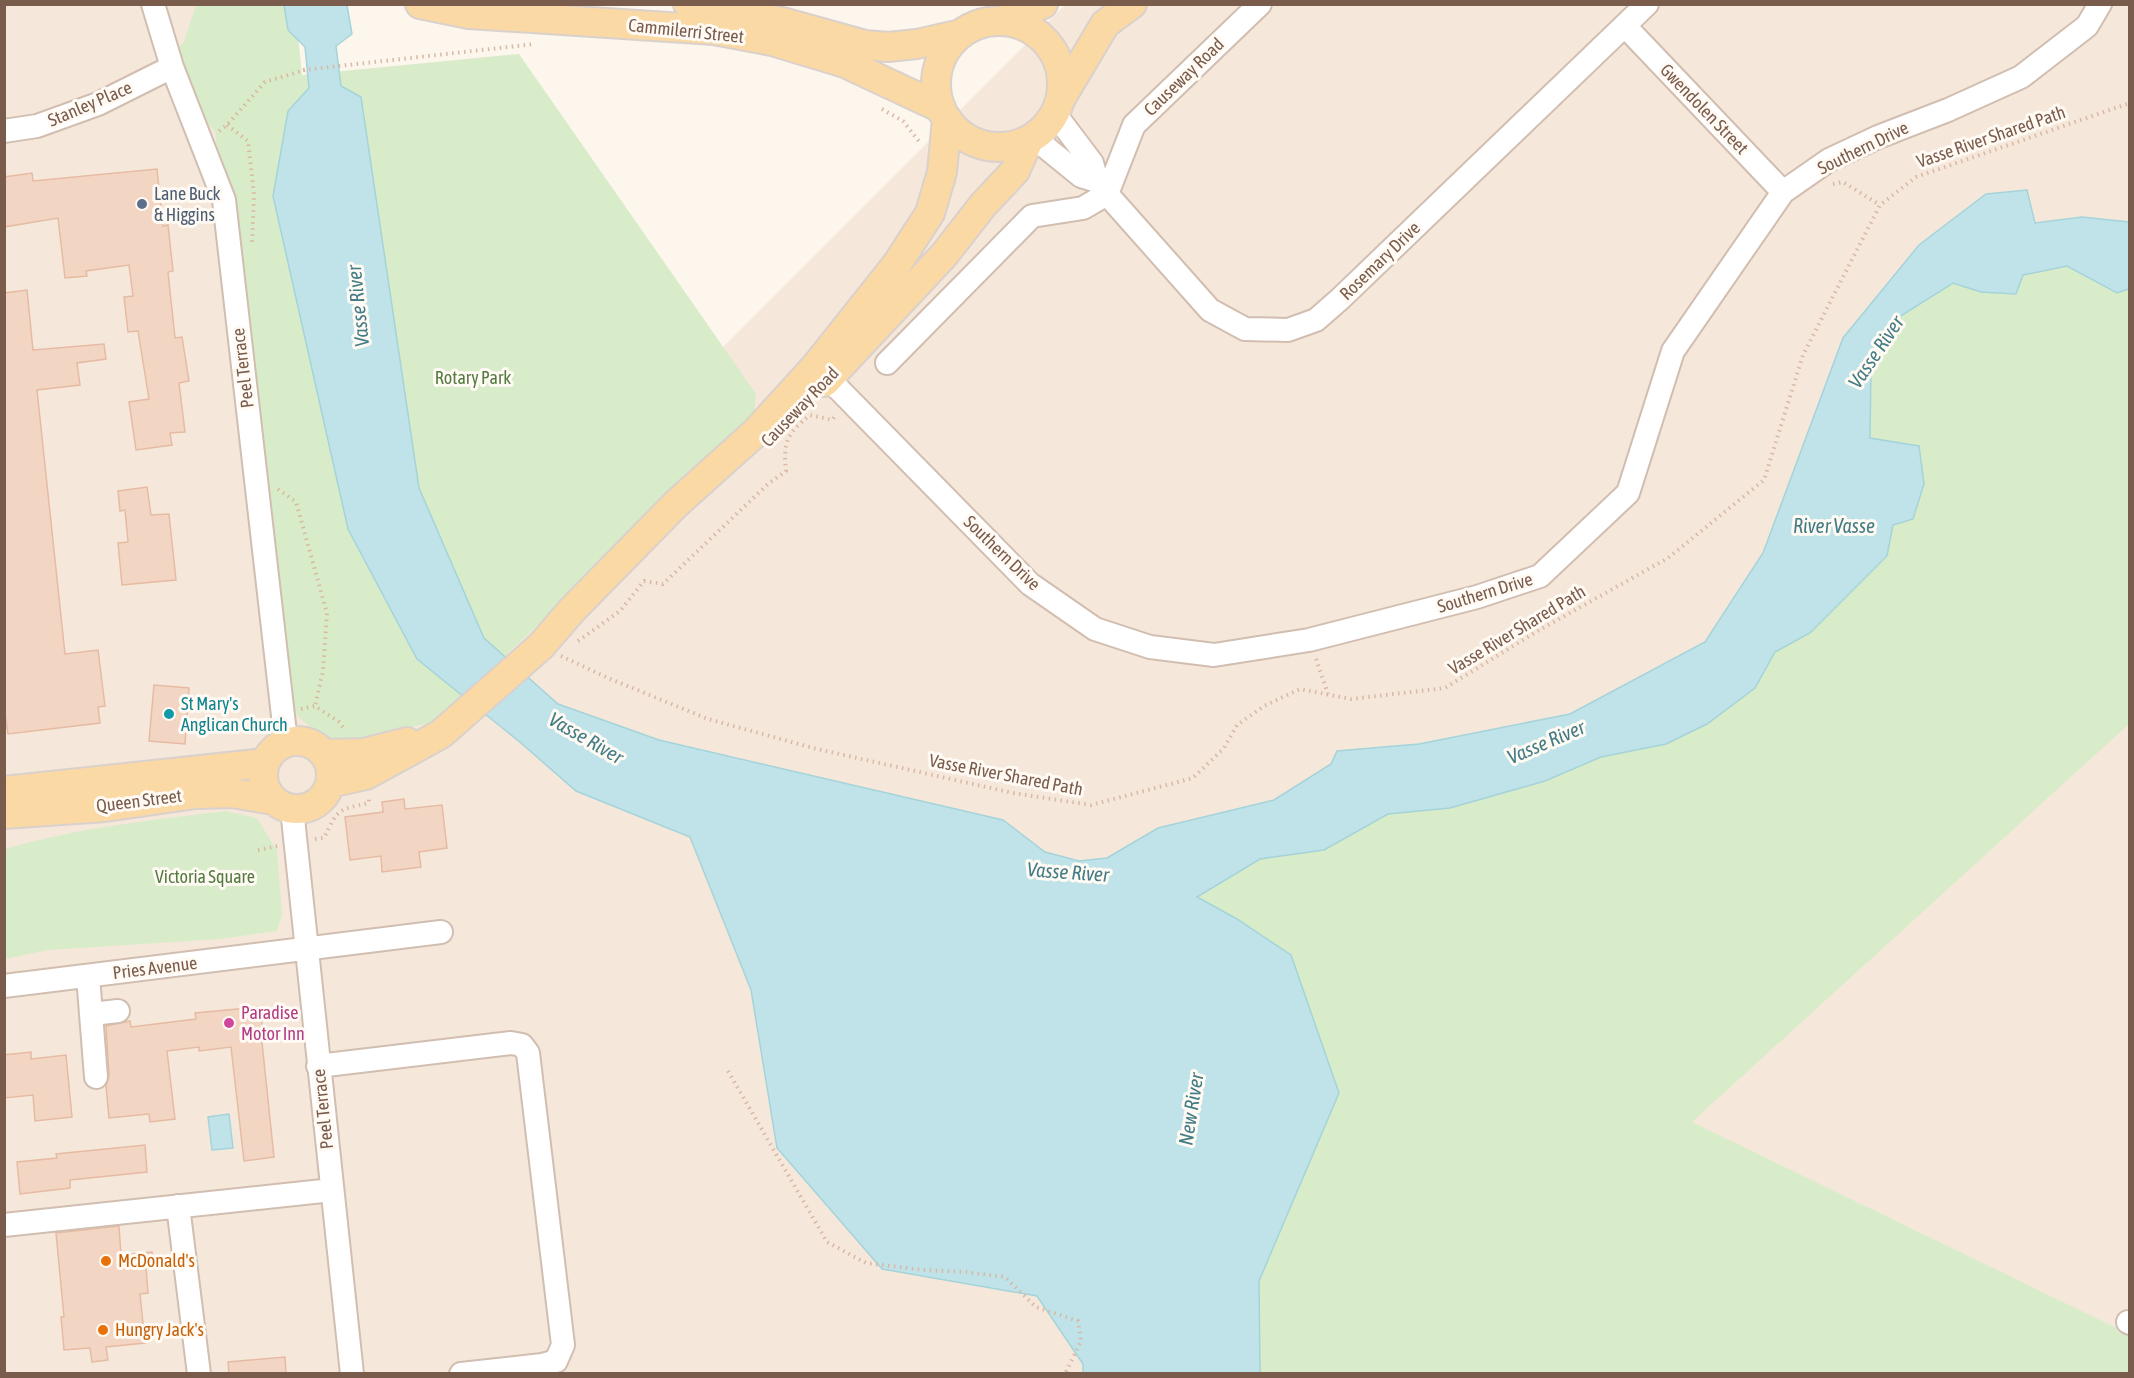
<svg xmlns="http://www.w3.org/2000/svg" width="2134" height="1378" viewBox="0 0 2134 1378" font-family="'Asap Condensed',sans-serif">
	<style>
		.residential { fill: #f5e8da }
		.green { fill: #d8ecc9 }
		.water { fill: #bfe3e8; stroke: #a5d3da; stroke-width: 1.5 }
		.building { fill: #f3d5c3; stroke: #e6bba3; stroke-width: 1.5 }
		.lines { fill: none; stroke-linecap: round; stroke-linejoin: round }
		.minor-casing { stroke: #d1beb0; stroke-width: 26 }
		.major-casing { stroke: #dad1cd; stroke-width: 32 }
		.path { stroke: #d9b8a5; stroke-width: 4; stroke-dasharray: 1.5 4.5; stroke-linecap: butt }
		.minor { stroke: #fff; stroke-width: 22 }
		.major { stroke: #fbd9a5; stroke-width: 28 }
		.service-dot { fill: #5c6f8a; stroke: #fffaf3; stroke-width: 2 }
		.culture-dot { fill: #0f9aa8; stroke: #fffaf3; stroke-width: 2 }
		.hotel-dot { fill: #d1479c; stroke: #fffaf3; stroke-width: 2 }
		.food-dot { fill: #e8710a; stroke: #fffaf3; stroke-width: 2 }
		.labels { text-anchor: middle; stroke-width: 6; stroke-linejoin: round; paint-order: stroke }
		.street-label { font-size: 18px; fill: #7a5c4d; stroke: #fffaf3 }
		.service-label { font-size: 18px; fill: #4e5e75; stroke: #fffaf3; text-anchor: start }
		.park-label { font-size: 18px; fill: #537a41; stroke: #fffaf3 }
		.culture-label { font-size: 18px; fill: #0d838f; stroke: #fffaf3; text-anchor: start }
		.hotel-label { font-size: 18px; fill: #b23c85; stroke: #fffaf3; text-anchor: start }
		.food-label { font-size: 18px; fill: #c56008; stroke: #fffaf3; text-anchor: start }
		.water-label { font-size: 20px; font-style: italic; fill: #437c86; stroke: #fffaf3 }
	</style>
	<rect width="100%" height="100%" fill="#fdf6ec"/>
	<path class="residential" d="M5 5H246L351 719 1065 5H2129V1373L5 1374Z"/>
	<path class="green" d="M196 5H295L302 75 519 54 756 394 753 425 435 721 364 740H326L290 710 215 131 155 77 184 42Z
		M2067 266 2116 293 2129 289V724L1692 1122 2129 1334V1373H1260L1259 1281 1339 1093 1291 955 1237 919 1197 898 1260 859 1324 850 1388 814 1450 808 1545 781 1601 757 1666 744 1755 688 1775 652 1810 633 1887 557 1893 525 1870 438 1871 363 1899 317 1953 283 1981 292 2023 275Z
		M226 811 257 818 277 851 282 915 277 931 220 939 48 950 5 959V849C76 828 152 820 226 811Z"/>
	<path class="water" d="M284 5H347L352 34 336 46 341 86 361 97 419 488 484 638 558 704 659 740 1003 820 1045 852 1079 861 1107 858 1158 828 1274 800 1331 764 1337 751 1419 744 1570 714 1705 642 1763 553 1843 338 1919 245 1986 194 2027 190 2035 223 2082 217 2129 222V289L2117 293 2067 266 2023 275 2016 294 1981 292 1953 283 1899 317 1871 363 1870 438 1919 446 1924 484 1913 519 1893 525 1887 556 1810 633 1775 652 1755 688 1707 724 1666 744 1601 757 1545 781 1450 808 1388 814 1324 850 1260 859 1197 897 1237 919 1291 955 1339 1093 1259 1281 1260 1373H1083V1364L1037 1296 882 1269 777 1148 751 990 690 837 576 791 521 743 417 659 348 529 273 196 288 111 309 88 305 47 288 30Z
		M229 1114 233 1148 212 1150 208 1117Z"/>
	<path class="building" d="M157 169 163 226 168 225 173 271 168 272 175 338 182 337 189 381 179 383 185 432 170 433 172 445 136 450 129 402 149 399 138 331 128 332 124 297 133 296 129 265 86 271 87 276 65 278 58 218 4 227V177L32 173 33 181Z
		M27 290 33 350 104 344 106 359 77 363 80 385 37 390 65 654 98 650 105 706 98 707 100 723 8 734 4 708V293Z
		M147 487 151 515 169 514 176 580 122 585 118 543 128 542 125 510 120 511 118 491Z
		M154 685 189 688 185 744 149 741Z
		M404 799 405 809 442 805 447 848 419 852 421 867 382 872 381 856 350 860 345 817 383 812 382 802Z
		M260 1007 263 1033H261L274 1157 244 1161 231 1047 199 1051V1047L167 1051 175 1119 150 1122 149 1114 109 1118 106 1086 109 1076 106 1026 130 1021 131 1027 196 1019 195 1013Z
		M31 1052V1059L66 1055 72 1117 35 1121 33 1095 4 1098V1055Z
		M145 1145 147 1172 70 1180V1188L20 1194 17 1162 57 1158 56 1154Z
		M119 1226 121 1255 152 1252 154 1267 146 1268 148 1293 140 1294 145 1343 106 1347 108 1360 92 1362 90 1348 64 1350 61 1317H64L56 1233Z
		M285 1357 286 1374 229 1373 228 1362Z"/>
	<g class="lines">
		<defs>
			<path id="minor" d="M153 4 172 67 224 200 286 742
				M1625 26 1783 192
				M1055 114 1092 163 1097 181 1107 194 1210 310 1245 329 1288 330 1316 320 1340 299 1647 4
				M4 131 37 126 98 104 172 67
				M1033 137 1081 176 1097 181
				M887 363 1032 216 1083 208 1107 194 1134 125 1260 4
				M817 367 1030 584 1095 629 1150 647 1214 655 1309 640 1477 597 1540 576 1628 493 1673 351 1783 192 1829 160 1878 137 1948 110 2021 77 2087 26 2100 4
				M292 809 352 1374
				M88 976 96 1077
				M4 986 441 932
				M92 1014 118 1011
				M318 1066 511 1043 522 1045 528 1053 563 1345 556 1361 542 1365 461 1374
				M178 1206 199 1374
				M4 1225 332 1190
				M2128 1322 2130 1323"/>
			<path id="major" d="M420 4 469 14 714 30 772 41 845 63 941 108
				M688 4 782 22 865 45 888 47 917 44 961 34
				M1002 21 1043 4
				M936 84a63 63 0 1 1 126 0a63 63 0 1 1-126 0Z
				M1061 98 1105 24 1132 4
				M825 382 944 255 983 205 1015 171 1029 140
				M263 775a34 34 0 1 1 68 0a34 34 0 1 1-68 0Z
				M324 754 364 753 407 742
				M330 783 366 775 441 734 541 646 572 610 676 504 755 433 816 366 897 264 930 213 942 172 947 119
				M4 791 265 763
				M4 814 105 807 196 794 232 793 273 800"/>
		</defs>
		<use href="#minor" class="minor-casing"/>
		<use href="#major" class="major-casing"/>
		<path class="path" d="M303 70 535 44
			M882 109 903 121 921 144
			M227 125 248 141 254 195 252 245
			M219 131 227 125 265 82 305 70
			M1833 184 1843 182 1880 205
			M278 489 296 502 327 613 323 671 315 706
			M578 641 620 611 644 581 663 584 768 484 786 471C783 441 787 434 810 415L832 420 836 415
			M561 656 608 678 708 719 817 749 1013 793 1091 805 1193 778 1224 748 1237 725 1264 706 1300 689 1351 699 1445 688 1536 632 1668 558 1764 480 1803 355 1880 205 1916 177 2130 103
			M1316 659 1328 694
			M301 709 315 706 339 722 345 730
			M315 839 324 838C338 809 337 810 369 803V798
			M258 850 278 846
			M728 1071 827 1242 866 1263 923 1270 966 1272 1005 1277 1036 1307 1078 1321 1081 1341 1065 1374"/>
		<use href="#minor" class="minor"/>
		<use href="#major" class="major"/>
	</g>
	<circle class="service-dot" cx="142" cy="204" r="6"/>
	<circle class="culture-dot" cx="169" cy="714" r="6"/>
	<circle class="hotel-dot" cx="229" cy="1023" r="6"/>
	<g class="food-dot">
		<circle cx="106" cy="1261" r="6"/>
		<circle cx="103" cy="1330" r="6"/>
	</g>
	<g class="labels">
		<g class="street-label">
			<text transform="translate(686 31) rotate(6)" y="6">Cammilerri Street</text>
			<text transform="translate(1184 77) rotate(-44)" y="6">Causeway Road</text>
			<text transform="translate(90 104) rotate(-23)" y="6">Stanley Place</text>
			<text transform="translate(1704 109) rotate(46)" y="6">Gwendolen Street</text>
			<text transform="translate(1991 137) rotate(-19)" y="6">Vasse River Shared Path</text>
			<text transform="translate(1863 148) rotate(-26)" y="6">Southern Drive</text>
			<text transform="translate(1380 261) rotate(-44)" y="6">Rosemary Drive</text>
			<text transform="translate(243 368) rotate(-97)" y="6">Peel Terrace</text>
			<text transform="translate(800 407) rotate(-46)" y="6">Causeway Road</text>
			<text transform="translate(1002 553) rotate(44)" y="6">Southern Drive</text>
			<text transform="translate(1485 593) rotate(-17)" y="6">Southern Drive</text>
			<text transform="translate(1517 630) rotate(-31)" y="6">Vasse River Shared Path</text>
			<text transform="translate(1006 775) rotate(11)" y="6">Vasse River Shared Path</text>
			<text transform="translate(139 801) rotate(-7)" y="6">Queen Street</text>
			<text transform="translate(155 968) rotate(-7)" y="6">Pries Avenue</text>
			<text transform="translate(323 1109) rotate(-96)" y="6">Peel Terrace</text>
		</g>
		<g class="service-label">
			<text x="154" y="200">Lane Buck<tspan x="154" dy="21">&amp; Higgins</tspan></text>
		</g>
		<g class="park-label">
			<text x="473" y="384">Rotary Park</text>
			<text x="205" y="883">Victoria Square</text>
		</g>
		<g class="culture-label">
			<text x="181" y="710">St Mary's<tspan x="181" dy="21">Anglican Church</tspan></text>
		</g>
		<g class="hotel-label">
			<text x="241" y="1019">Paradise<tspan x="241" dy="21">Motor Inn</tspan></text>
		</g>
		<g class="food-label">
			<text x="118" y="1267">McDonald's</text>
			<text x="115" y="1336">Hungry Jack's</text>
		</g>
		<g class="water-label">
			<text transform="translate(358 306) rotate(-96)" y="7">Vasse River</text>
			<text transform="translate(1876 352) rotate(-56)" y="7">Vasse River</text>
			<text x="1834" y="533">River Vasse</text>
			<text transform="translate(586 738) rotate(30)" y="7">Vasse River</text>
			<text transform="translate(1546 742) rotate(-23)" y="7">Vasse River</text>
			<text transform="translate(1068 872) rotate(4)" y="7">Vasse River</text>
			<text transform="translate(1191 1109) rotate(-81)" y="7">New River</text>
		</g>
	</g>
	<rect width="2134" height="1378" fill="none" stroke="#7a5c4d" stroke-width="12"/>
</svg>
